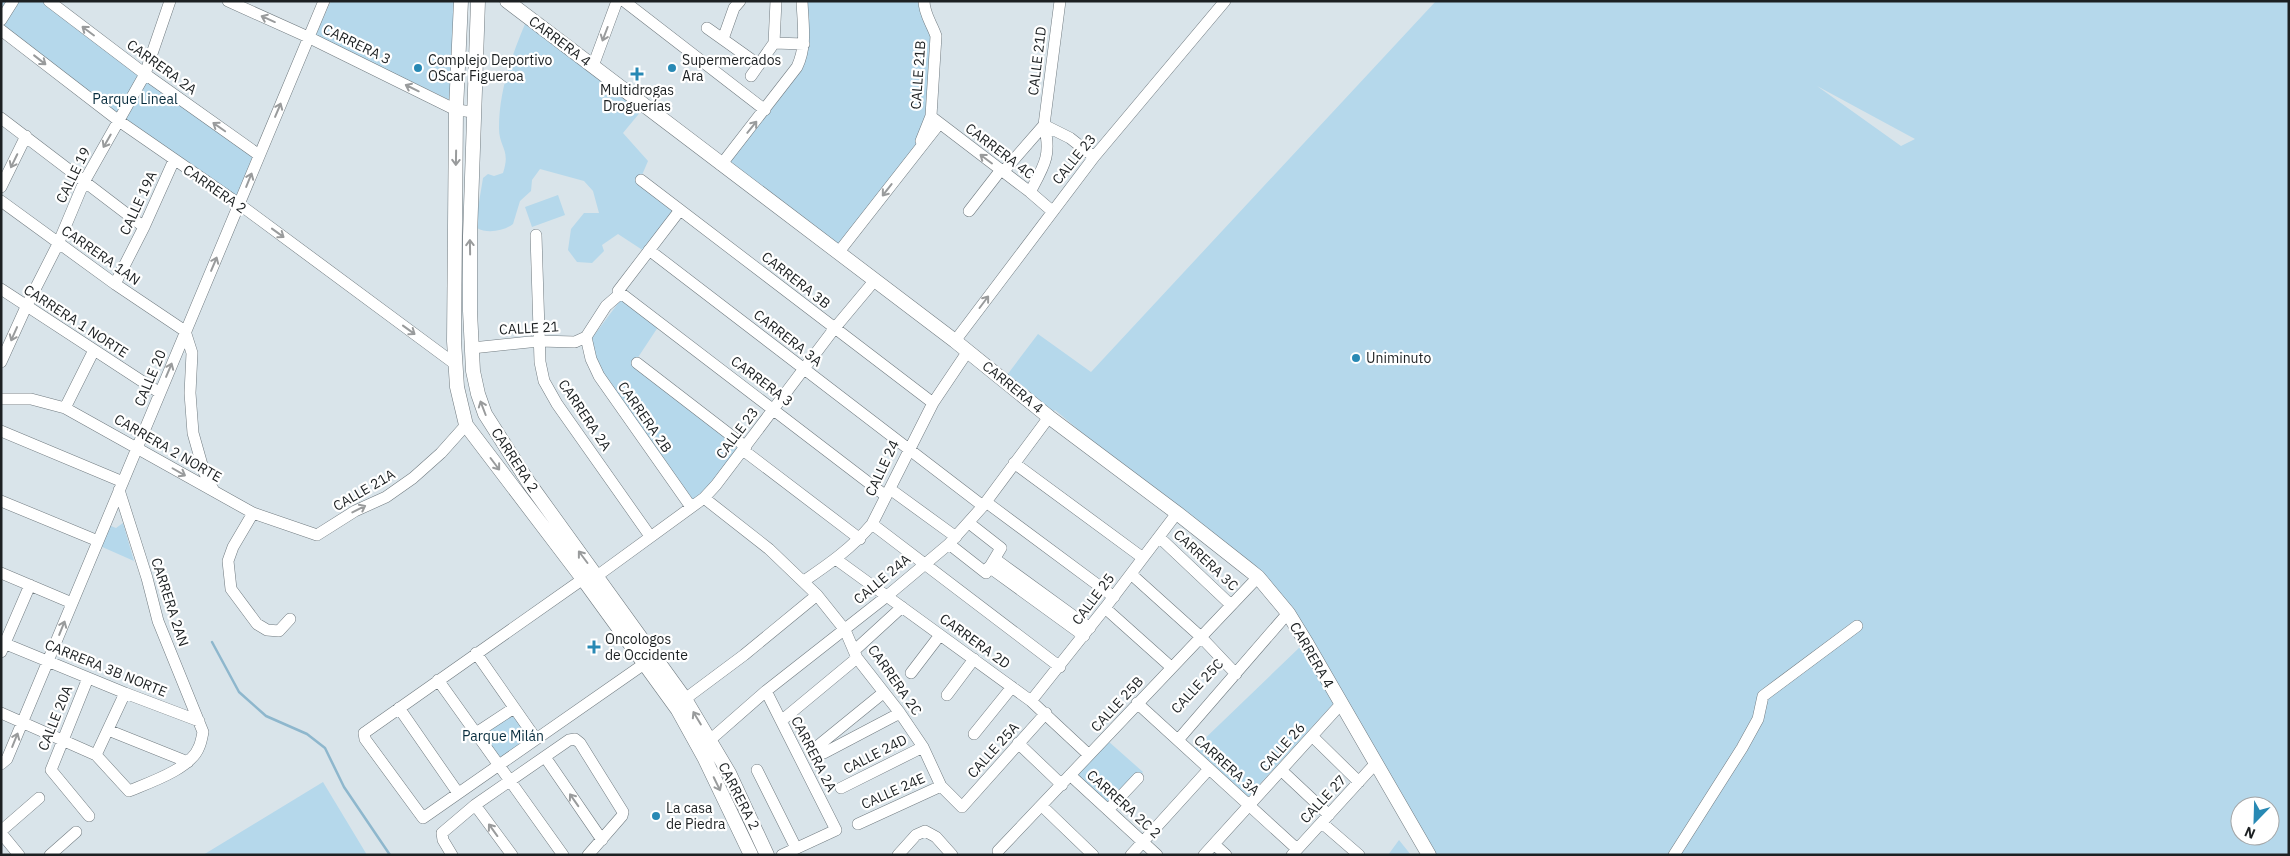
<svg xmlns="http://www.w3.org/2000/svg" width="2290" height="856" viewBox="0 0 2290 856" font-family="'IBM Plex Sans',sans-serif">
	<style>
		.green { fill: #b5d8eb; fill-rule: evenodd }
		.lines { fill: none; stroke-linecap: round; stroke-linejoin: round }
		.stream { stroke: #8eb7cd; stroke-width: 2.5 }
		.minor-casing { stroke: #717b80; stroke-width: 12 }
		.major-casing { stroke: #717b80; stroke-width: 15 }
		.minor { stroke: #fff; stroke-width: 11 }
		.major { stroke: #fff; stroke-width: 14 }
		.oneway { stroke: #999b9c }
		.poi-dot { fill: #2889b4; stroke: #fff; stroke-width: 2 }
		.labels { text-anchor: middle; stroke-width: 4.5; stroke-linejoin: round; paint-order: stroke }
		.street-label { font-size: 14px; fill: #1c2022; stroke: #fff }
		.poi-label { font-size: 14px; fill: #1c2022; stroke: #fff; text-anchor: start }
		.park-label { font-size: 14px; fill: #082d3e; stroke: #fff }
	</style>
	<rect width="100%" height="100%" fill="#d9e4ea"/>
	<path class="green" d="M1 1H49L259 155 239 204 1 30Z
		M331 1H455L452 101 315 36Z
		M802 1H924L933 25 931 116 917 152 838 253 721 165 797 67Z
		M1436 1H2289V855H1429L1288 613 1177 513 1055 410 1050 415 1004 379 1038 334 1091 372ZM1817 86 1915 139 1901 146ZM2240 806H2270V836H2240Z
		M525 24 642 110 623 133 648 161 639 182 677 211 644 251 618 234 602 245 604 251 592 263 577 262 568 250 571 229 584 213H599L593 191 584 181 540 169 532 180 531 191 520 201 513 224C504 231 487 234 477 228L476 220 483 178 488 174 494 176 503 173C511 149 499 148 499 128 499 92 511 57 525 24Z
		M558 195 565 215 532 227 525 207Z
		M622 298 658 327 633 365 740 448 709 488 693 501 614 392 596 361 592 338Z
		M109 522 111 526 116 528 123 523 134 561 100 546Z
		M1301 646 1334 703 1248 797 1195 748Z
		M512 709 531 739 499 759 479 732Z
		M1108 741 1143 772 1108 807 1075 776Z
		M323 782 367 855H203Z
		M1399 840 1411 855H1388Z"/>
	<g class="lines">
		<path class="stream" d="M212 642 239 692 266 716 307 734 325 748 344 787 390 855"/>
		<defs>
			<path id="minor" d="M49 1 145 74 259 155
				M228 1 308 37 456 110 474 112
				M624 1 765 110
				M1 20 13 1
				M707 28 759 65
				M1 30 119 121 239 204 455 364
				M723 39 734 8 740 1
				M774 43 804 44
				M593 66 617 1
				M751 76 774 43 776 1
				M1 118 144 227
				M933 118 1030 192 1052 211
				M1044 125 1070 138 1094 157
				M921 141 931 116 936 36C932 24 924 14 924 1
				M721 165 797 67C807 46 803 25 802 1
				M1003 172 1044 125
				M641 180 933 403
				M1 187 26 136
				M1030 192C1044 166 1052 155 1044 125L1060 1
				M1 201 115 284 185 331
				M680 210 618 291 886 496
				M969 211 1000 171
				M536 235 540 362 544 381 557 404 650 536
				M649 250 983 506
				M838 253 939 124
				M115 284 144 227 174 160
				M1 289 160 393
				M185 331 192 353 190 393 193 433 204 472 214 491
				M586 337 591 359 599 376 691 507
				M955 341 1094 157 1225 1
				M472 348 539 341 575 342 586 337 606 306 621 293
				M1 362 26 307 58 244 84 182 145 74 170 1
				M637 363 746 447
				M1 399H31L65 408 253 513 317 535 355 511 386 497 413 478 441 453 466 425
				M65 408 94 350
				M1 431 123 482
				M743 450 860 539
				M1014 463 1143 558
				M890 489 956 537
				M704 498 769 549 817 595 845 630 857 658 900 713 923 747 941 786 962 807 1046 713
				M1 501 98 541
				M986 502 1114 597
				M253 513 233 547 228 561 231 589 257 624 267 630 279 631 290 619
				M872 524 1060 667
				M1159 537 1231 605
				M949 544 986 573 1001 548 969 523
				M995 559 1090 628
				M837 560 1031 701 1089 755
				M989 567 1084 636
				M1 573 72 603
				M1131 574 1201 637 1236 674
				M597 576 704 498 716 485 834 329 875 280
				M583 579 367 731 364 733 365 739 423 818 644 664
				M804 581C829 564 852 548 872 524L933 403 968 351
				M1105 608 1171 667
				M1 642 125 693 199 721
				M855 650 902 607
				M1 652 30 585
				M476 653 536 739
				M911 673 940 635
				M88 678 51 770 89 816
				M438 680 563 855
				M766 691 836 830 782 855
				M883 693 819 745 824 753 900 713
				M947 695 974 659
				M685 699 744 655 817 595
				M1031 701 1105 608 1177 513
				M1137 703 1297 849
				M399 708 458 793
				M1 713 96 755 129 791C148 783 191 769 199 747 201 743 202 737 203 732L158 621 147 578 119 490
				M781 721 857 658
				M108 730 188 762
				M476 733 514 708
				M974 734 1012 687
				M1312 736 1359 782
				M710 740 766 691 887 596 949 544 983 506 1049 417
				M1178 740 1288 613
				M1018 743 1062 785
				M96 755 125 693
				M545 757 602 840
				M1 764 7 759 324 1
				M757 770 796 848
				M1281 770 1329 815
				M1070 775 1157 855
				M841 788 923 747
				M475 805 512 855
				M1042 806 1093 855
				M1108 810 1138 778
				M1322 823 1359 855
				M858 824 941 786
				M1 831 39 798
				M1 833 19 855
				M1214 844 1226 855
				M998 851 1258 577
				M50 855 76 832
				M452 855 443 840 442 833 475 805 569 740 575 739 580 743 623 812 622 816 588 855
				M898 855 916 835 925 831 936 837 952 855
				M1131 855 1209 769
				M1204 855 1341 704
				M1292 855 1375 764
				M1674 855 1742 748 1758 719 1763 696 1857 626"/>
			<path id="major" d="M461 1 456 110 454 341 457 387 466 425 583 579 678 710 704 757 751 855
				M478 1 470 236V311L473 371 478 394 485 414 529 483 685 699 729 773 767 855
				M507 1 955 341 1049 417 1177 513 1248 569 1258 577 1288 613 1307 644 1429 855"/>
		</defs>
		<use href="#minor" class="minor-casing"/>
		<use href="#major" class="major-casing"/>
		<use href="#minor" class="minor"/>
		<use href="#major" class="major"/>
	</g>
	<defs><path id="oneway-shaft" d="M-6 0H5M1.5-3L5.5 0L1.5 3" fill="none" stroke-width="1.6" stroke-linecap="round" stroke-linejoin="round" transform="scale(1.25)"/></defs>
	<g class="oneway">
		<use href="#oneway-shaft" transform="translate(268 19) rotate(-156)"/>
		<use href="#oneway-shaft" transform="translate(88 31) rotate(-143)"/>
		<use href="#oneway-shaft" transform="translate(605 34) rotate(111)"/>
		<use href="#oneway-shaft" transform="translate(40 60) rotate(38)"/>
		<use href="#oneway-shaft" transform="translate(412 88) rotate(-154)"/>
		<use href="#oneway-shaft" transform="translate(278 110) rotate(-67)"/>
		<use href="#oneway-shaft" transform="translate(219 127) rotate(-145)"/>
		<use href="#oneway-shaft" transform="translate(752 127) rotate(-51)"/>
		<use href="#oneway-shaft" transform="translate(107 141) rotate(120)"/>
		<use href="#oneway-shaft" transform="translate(456 158) rotate(91)"/>
		<use href="#oneway-shaft" transform="translate(986 159) rotate(-143)"/>
		<use href="#oneway-shaft" transform="translate(14 161) rotate(116)"/>
		<use href="#oneway-shaft" transform="translate(249 180) rotate(-68)"/>
		<use href="#oneway-shaft" transform="translate(887 190) rotate(128)"/>
		<use href="#oneway-shaft" transform="translate(278 233) rotate(36)"/>
		<use href="#oneway-shaft" transform="translate(470 247) rotate(-91)"/>
		<use href="#oneway-shaft" transform="translate(214 264) rotate(-67)"/>
		<use href="#oneway-shaft" transform="translate(984 302) rotate(-53)"/>
		<use href="#oneway-shaft" transform="translate(409 330) rotate(36)"/>
		<use href="#oneway-shaft" transform="translate(14 334) rotate(114)"/>
		<use href="#oneway-shaft" transform="translate(169 370) rotate(-67)"/>
		<use href="#oneway-shaft" transform="translate(483 408) rotate(-111)"/>
		<use href="#oneway-shaft" transform="translate(495 464) rotate(53)"/>
		<use href="#oneway-shaft" transform="translate(179 472) rotate(30)"/>
		<use href="#oneway-shaft" transform="translate(359 509) rotate(-27)"/>
		<use href="#oneway-shaft" transform="translate(583 557) rotate(-127)"/>
		<use href="#oneway-shaft" transform="translate(62 628) rotate(-68)"/>
		<use href="#oneway-shaft" transform="translate(697 718) rotate(-121)"/>
		<use href="#oneway-shaft" transform="translate(15 740) rotate(-68)"/>
		<use href="#oneway-shaft" transform="translate(717 784) rotate(64)"/>
		<use href="#oneway-shaft" transform="translate(574 800) rotate(-125)"/>
		<use href="#oneway-shaft" transform="translate(493 830) rotate(-126)"/>
	</g>
	<g class="poi-dot">
		<circle cx="418" cy="68" r="5"/>
		<circle cx="672" cy="68" r="5"/>
		<path d="M634.5 66.5h5v5h5v5h-5v5h-5v-5h-5v-5h5z"/>
		<circle cx="1356" cy="358" r="5"/>
		<path d="M591.5 639.5h5v5h5v5h-5v5h-5v-5h-5v-5h5z"/>
		<circle cx="656" cy="816" r="5"/>
	</g>
	<g class="labels">
		<g class="street-label">
			<text transform="translate(560 41) rotate(37)" y="5">CARRERA 4</text>
			<text transform="translate(357 44) rotate(26)" y="5">CARRERA 3</text>
			<text transform="translate(1037 61) rotate(-83)" y="5">CALLE 21D</text>
			<text transform="translate(162 67) rotate(36)" y="5">CARRERA 2A</text>
			<text transform="translate(918 75) rotate(-86)" y="5">CALLE 21B</text>
			<text transform="translate(1000 151) rotate(37)" y="5">CARRERA 4C</text>
			<text transform="translate(1074 159) rotate(-51)" y="5">CALLE 23</text>
			<text transform="translate(73 175) rotate(-64)" y="5">CALLE 19</text>
			<text transform="translate(215 189) rotate(35)" y="5">CARRERA 2</text>
			<text transform="translate(138 203) rotate(-65)" y="5">CALLE 19A</text>
			<text transform="translate(101 255) rotate(35)" y="5">CARRERA 1AN</text>
			<text transform="translate(796 280) rotate(38)" y="5">CARRERA 3B</text>
			<text transform="translate(76 321) rotate(33)" y="5">CARRERA 1 NORTE</text>
			<text transform="translate(529 328) rotate(-3)" y="5">CALLE 21</text>
			<text transform="translate(788 338) rotate(38)" y="5">CARRERA 3A</text>
			<text transform="translate(150 378) rotate(-67)" y="5">CALLE 20</text>
			<text transform="translate(762 381) rotate(37)" y="5">CARRERA 3</text>
			<text transform="translate(1013 387) rotate(39)" y="5">CARRERA 4</text>
			<text transform="translate(585 415) rotate(56)" y="5">CARRERA 2A</text>
			<text transform="translate(645 417) rotate(55)" y="5">CARRERA 2B</text>
			<text transform="translate(737 433) rotate(-53)" y="5">CALLE 23</text>
			<text transform="translate(168 448) rotate(30)" y="5">CARRERA 2 NORTE</text>
			<text transform="translate(515 460) rotate(57)" y="5">CARRERA 2</text>
			<text transform="translate(882 468) rotate(-65)" y="5">CALLE 24</text>
			<text transform="translate(364 490) rotate(-30)" y="5">CALLE 21A</text>
			<text transform="translate(1206 560) rotate(43)" y="5">CARRERA 3C</text>
			<text transform="translate(882 579) rotate(-40)" y="5">CALLE 24A</text>
			<text transform="translate(1093 599) rotate(-53)" y="5">CALLE 25</text>
			<text transform="translate(170 602) rotate(72)" y="5">CARRERA 2AN</text>
			<text transform="translate(975 641) rotate(36)" y="5">CARRERA 2D</text>
			<text transform="translate(1312 655) rotate(60)" y="5">CARRERA 4</text>
			<text transform="translate(106 668) rotate(22)" y="5">CARRERA 3B NORTE</text>
			<text transform="translate(895 680) rotate(55)" y="5">CARRERA 2C</text>
			<text transform="translate(1197 686) rotate(-47)" y="5">CALLE 25C</text>
			<text transform="translate(1117 704) rotate(-47)" y="5">CALLE 25B</text>
			<text transform="translate(55 718) rotate(-68)" y="5">CALLE 20A</text>
			<text transform="translate(1282 747) rotate(-48)" y="5">CALLE 26</text>
			<text transform="translate(993 750) rotate(-48)" y="5">CALLE 25A</text>
			<text transform="translate(814 754) rotate(63)" y="5">CARRERA 2A</text>
			<text transform="translate(875 754) rotate(-27)" y="5">CALLE 24D</text>
			<text transform="translate(1227 765) rotate(42)" y="5">CARRERA 3A</text>
			<text transform="translate(893 791) rotate(-24)" y="5">CALLE 24E</text>
			<text transform="translate(739 796) rotate(63)" y="5">CARRERA 2</text>
			<text transform="translate(1323 799) rotate(-47)" y="5">CALLE 27</text>
			<text transform="translate(1124 804) rotate(42)" y="5">CARRERA 2C 2</text>
		</g>
		<g class="poi-label">
			<text x="428" y="65">Complejo Deportivo<tspan x="428" dy="16">OScar Figueroa</tspan></text>
			<text x="682" y="65">Supermercados<tspan x="682" dy="16">Ara</tspan></text>
			<text x="637" y="95" text-anchor="middle">Multidrogas<tspan x="637" dy="16">Droguerías</tspan></text>
			<text x="1366" y="363">Uniminuto</text>
			<text x="605" y="644">Oncologos<tspan x="605" dy="16">de Occidente</tspan></text>
			<text x="666" y="813">La casa<tspan x="666" dy="16">de Piedra</tspan></text>
		</g>
		<g class="park-label">
			<text x="135" y="104">Parque Lineal</text>
			<text x="503" y="741">Parque Milán</text>
		</g>
	</g>
	<rect width="2290" height="856" fill="none" stroke="#1c2022" stroke-width="5"/>
	<g transform="translate(2255 821) rotate(203)"><circle r="24" fill="#ffffff" stroke="#a4a6a7"/>
	<path d="M0-4L9 19L0 12L-9 19Z" fill="#2889b4"/>
	<text y="-8" font-size="14" font-weight="bold" text-anchor="middle" fill="#1c2022">N</text>
	</g>
</svg>
